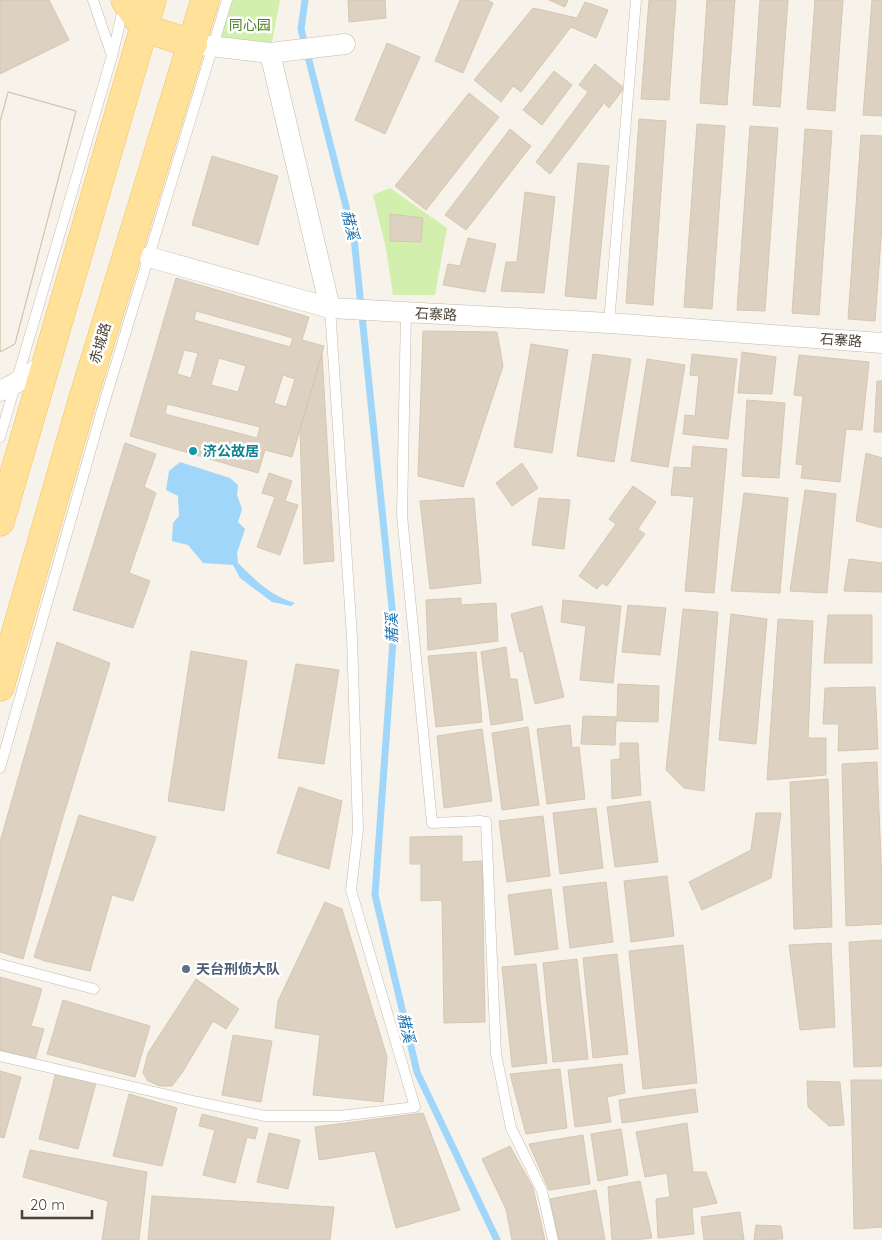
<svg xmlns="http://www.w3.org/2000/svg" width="882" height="1240" viewBox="0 0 882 1240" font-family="Quicksand,'Noto Sans SC',sans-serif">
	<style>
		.green { fill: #d3efae }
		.water { fill: #a0d6f9 }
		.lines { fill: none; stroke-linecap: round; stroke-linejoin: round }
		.stream { stroke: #a0d6f9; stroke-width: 7 }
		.building { fill: #ddd1c1; stroke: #d6c7b0; fill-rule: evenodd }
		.lane-casing { stroke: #c4bbab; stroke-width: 11 }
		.street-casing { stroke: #c4bbab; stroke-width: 21 }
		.primary-casing { stroke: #f2c45c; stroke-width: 29 }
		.lane { stroke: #fff; stroke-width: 10 }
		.street { stroke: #fff; stroke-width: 20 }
		.primary { stroke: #ffe19a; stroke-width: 28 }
		.culture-dot { fill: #0f9aa8; stroke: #fff; stroke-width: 2 }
		.service-dot { fill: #5c6f8a; stroke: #fff; stroke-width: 2 }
		.labels { text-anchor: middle; stroke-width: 5; stroke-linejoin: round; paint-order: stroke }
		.park-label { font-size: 14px; fill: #468020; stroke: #fff }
		.street-label { font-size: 14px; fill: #4c4337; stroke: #fff }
		.culture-label { font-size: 14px; font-weight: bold; fill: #0d838f; stroke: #fff; text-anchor: start }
		.service-label { font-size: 14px; font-weight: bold; fill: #4e5e75; stroke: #fff; text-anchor: start }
		.water-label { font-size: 15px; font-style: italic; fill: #1f77b5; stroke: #fff }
	</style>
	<rect width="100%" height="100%" fill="#f7f3ea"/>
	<path class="green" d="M227 0H280L270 53 214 46Z
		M390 188 447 228 435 295H393L386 249 373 195Z"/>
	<path class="water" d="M180 462 230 478 238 485 237 495 242 509 238 522 245 529 237 553 238 563C255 580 271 596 295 603L291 606 272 602 240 578 233 565 203 563 188 545 172 541 173 523 179 516 178 496 166 490 169 471Z"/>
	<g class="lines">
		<path class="stream" d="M305 0 301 29 354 238 394 627 375 895 417 1072 497 1240"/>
	</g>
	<path class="building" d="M0 0H49L69 40 0 74Z
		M348 0H385L386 18 349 22Z
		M460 0H487L493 3 463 73 435 61Z
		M549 0H568L565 7Z
		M649 0H676L669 100 641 99Z
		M707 0H735L727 105 700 103Z
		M760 0H788L780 107 753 105Z
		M815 0H843L835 111 807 109Z
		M872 0H882V116L863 115Z
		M585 2 608 10 596 38 571 27 521 92 513 86 501 102 474 80 533 8 577 18Z
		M387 43 420 57 385 134 355 120Z
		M595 64 624 88 609 108 604 103 550 174 536 162 588 92 579 85Z
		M554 71 572 85 542 125 523 110Z
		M8 92 76 111 15 344 0 352V122Z
		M8 92 76 111 15 344 0 352V122Z
		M469 93 499 117 426 210 395 186Z
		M639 119 666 121 653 305 626 303Z
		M697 124 725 126 712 309 684 307Z
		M750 126 778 128 765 311 737 310Z
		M510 129 531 146 466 230 445 215Z
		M805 129 832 131 819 315 792 313Z
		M861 135 882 136V226L875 321 848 319Z
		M212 156 278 176 258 245 192 225Z
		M578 163 609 166 596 299 565 296Z
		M525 192 555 197 544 293 501 291 506 262H517Z
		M390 214 423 218 421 242 390 241Z
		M468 238 496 244 485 292 443 285 448 264 460 266Z
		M176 278 309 317 302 340 324 346 292 457 265 450 258 473 130 436ZM196 311 293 338 290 347 194 320ZM184 350 198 353 191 378 177 374ZM219 358 246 366 238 392 211 385ZM283 375 295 379 286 407 274 403ZM167 404 260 427 257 438 165 414Z
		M423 331 497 332 503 366 463 487 418 476Z
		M531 344 568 350 552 453 514 447Z
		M742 352 776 357 772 394 738 393Z
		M322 354 334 561 304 564 300 430Z
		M593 354 631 359 614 462 577 456Z
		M692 354 737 359 728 439 683 434 685 415 695 416 699 376 690 375Z
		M799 355 869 362 862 430 846 429 840 482 801 478 803 465 796 464 803 396 794 395Z
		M647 359 685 365 668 467 631 461Z
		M877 381H882V432H874Z
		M747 400 785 403 779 478 742 476Z
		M125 443 156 454 144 487 156 493 129 573 150 581 133 628 73 610Z
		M693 446 727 449 714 593 685 591 694 497 671 495 674 467 691 468Z
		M866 453 882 458V528L856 521Z
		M522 463 538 488 512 506 496 483Z
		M269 473 292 481 285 501 298 505 280 555 257 547 275 497 262 493Z
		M633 486 656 502 638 529 645 534 607 586 602 583 597 589 579 576 616 524 609 519Z
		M805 490 836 494 827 593 790 591Z
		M744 493 788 498 780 593 731 591Z
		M474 498 481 583 430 589 420 501Z
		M539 498 570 500 564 549 532 545Z
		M849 559 882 563V592L844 591Z
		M461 598V605L496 603 498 641 428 650 426 600Z
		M563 600 621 606 613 683 580 680 586 626 561 622Z
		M628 605 666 608 660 655 622 652Z
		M542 606 564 697 535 704 523 651 520 652 511 614Z
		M683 609 718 612 704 791 684 788 666 770Z
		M731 614 767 619 756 744 719 740Z
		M828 615H872V663H824Z
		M778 619 813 621 808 738H826V775L767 780Z
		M57 642 110 663 60 827 23 959 0 952V842Z
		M506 647 510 679H517L523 720 491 725 481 652Z
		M191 651 247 661 224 811 168 801Z
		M476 652 482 722 436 727 428 656Z
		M296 664 339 670 324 764 278 758Z
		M618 684 659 686 658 722 616 721 615 745 581 744 583 716 617 717Z
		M875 687 878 749 838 751 839 724H823L825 688Z
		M570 725 572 748 579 747 585 799 547 804 537 729Z
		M528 727 539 805 502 810 492 733Z
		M482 729 492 801 444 808 437 736Z
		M620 743H638L641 795 612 799 611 760 620 759Z
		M877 762 882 883V924L846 926 842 764Z
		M828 779 832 927 794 929 790 782Z
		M299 787 342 801 329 869 277 853Z
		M650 801 658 862 615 867 607 807Z
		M596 808 603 868 560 874 553 813Z
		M756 813H781L771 878 702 910 689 882 751 850Z
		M79 815 156 837 133 901 112 895 90 971 45 961 34 957Z
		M543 816 550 876 507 882 499 821Z
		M462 836V862L482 861 485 1022 444 1023 442 900 421 901V864H410V837Z
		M667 876 674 936 631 942 624 881Z
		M606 882 613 942 570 948 563 887Z
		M551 889 558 949 515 955 508 895Z
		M325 902 342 909 387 1057 383 1102 313 1095 320 1035 275 1028 278 1001Z
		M882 940V1066L854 1067 849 942Z
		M831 943 835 1027 800 1030 789 945Z
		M683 945 697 1083 643 1089 629 951Z
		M617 954 628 1054 593 1058 583 958Z
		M577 959 588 1059 553 1062 543 963Z
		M536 964 547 1063 512 1067 502 967Z
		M0 977 42 989 31 1026 44 1029 35 1060 0 1050Z
		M196 979 239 1009 226 1029 213 1021 182 1073 172 1086H160L148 1081 143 1073 148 1053Z
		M63 1000 150 1026 135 1077 47 1054Z
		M233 1035 272 1041 261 1102 222 1095Z
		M622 1064 625 1093 607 1097 611 1122 575 1127 568 1070Z
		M560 1069 567 1128 526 1134 510 1074Z
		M0 1071 21 1077 4 1138 0 1137Z
		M56 1072 96 1083 78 1149 39 1139Z
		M851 1080H882V1227L854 1229Z
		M807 1081 840 1082 844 1125 829 1126 808 1107Z
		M695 1089 698 1112 622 1123 619 1100Z
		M129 1094 177 1108 162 1166 113 1156Z
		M423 1113 460 1210 396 1228 375 1151 319 1160 315 1127Z
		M202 1114 258 1128 255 1139 247 1137 235 1183 203 1175 215 1130 199 1126Z
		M687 1123 693 1172H706L717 1203 692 1208 694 1234 658 1238 656 1199 670 1197 667 1173 645 1177 636 1132Z
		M621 1129 628 1175 598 1181 591 1134Z
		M269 1133 300 1140 288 1189 257 1182Z
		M583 1135 590 1184 549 1190 529 1144Z
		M510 1146 533 1188 545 1240H512L506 1209 482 1159Z
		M30 1150 147 1172 139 1240H102L108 1201 23 1177Z
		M640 1181 652 1238 635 1240H612L608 1187Z
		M596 1190 605 1240H559L550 1199Z
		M152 1196 334 1207 330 1240H148Z
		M740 1212 744 1240H704L701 1217Z
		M756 1225 781 1226 783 1239 754 1240Z"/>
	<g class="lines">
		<defs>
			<path id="lane" d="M93 0 112 56
				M406 312 402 515 432 823 480 821 486 822 496 1054 511 1128 542 1191 553 1240
				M609 323 636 0
				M0 437 112 56 124 6
				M0 768 102 410 227 0
				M0 964 94 989
				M0 1056 198 1102 265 1116H340L415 1107 351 890 358 830 352 637 330 308"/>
			<path id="street" d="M193 44 270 53 330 308
				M270 53 345 44
				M149 257 330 308 609 323 882 343
				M0 391 16 383 47 363"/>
			<path id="primary" d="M125 0 144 28 193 44
				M0 522 152 0
				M0 687 81 405 205 0"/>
		</defs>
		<use href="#lane" class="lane-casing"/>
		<use href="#street" class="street-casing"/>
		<use href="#primary" class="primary-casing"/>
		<use href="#lane" class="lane"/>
		<use href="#street" class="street"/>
		<use href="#primary" class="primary"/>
	</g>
	<circle class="culture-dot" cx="193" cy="451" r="5"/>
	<circle class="service-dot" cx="186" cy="969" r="5"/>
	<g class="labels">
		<g class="park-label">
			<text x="250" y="30">同心园</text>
		</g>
		<g class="street-label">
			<text transform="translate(436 314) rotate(3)" y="5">石寨路</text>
			<text transform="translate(841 340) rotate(4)" y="5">石寨路</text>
			<text transform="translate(100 343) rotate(-73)" y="5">赤城路</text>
		</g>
		<g class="culture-label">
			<text x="203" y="456">济公故居</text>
		</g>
		<g class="service-label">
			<text x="196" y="974">天台刑侦大队</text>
		</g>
		<g class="water-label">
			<text transform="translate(350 225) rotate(77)" y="5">赭溪</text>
			<text transform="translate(392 628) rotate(-91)" y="5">赭溪</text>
			<text transform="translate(406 1028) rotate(77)" y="5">赭溪</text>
		</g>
	</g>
	<path d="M22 1210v8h70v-8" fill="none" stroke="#4c4337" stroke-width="2.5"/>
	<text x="30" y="1210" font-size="15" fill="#4c4337" stroke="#ffffff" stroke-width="4" paint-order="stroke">20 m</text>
</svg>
